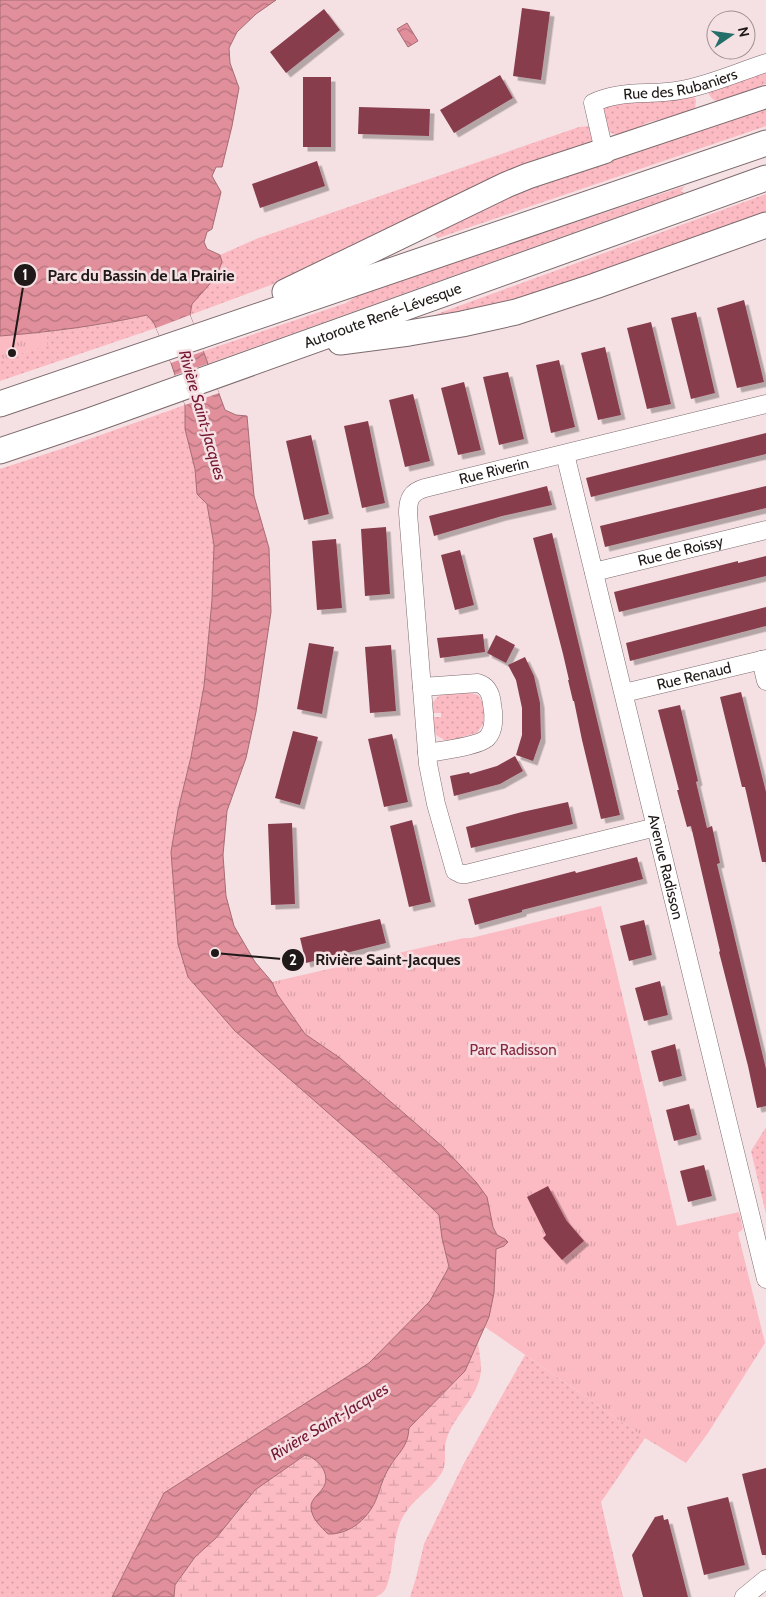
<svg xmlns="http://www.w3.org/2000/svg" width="766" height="1597" viewBox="0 0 766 1597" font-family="Cabin,sans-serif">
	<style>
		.grass { fill: url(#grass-dots) }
		.wetland { fill: url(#wetland-marsh) }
		.park { fill: url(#park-tufts) }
		.water { fill: url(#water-waves); stroke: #a66c74 }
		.pier { fill: #f5e1e3 }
		.building { fill: #873e4c; filter: url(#shadow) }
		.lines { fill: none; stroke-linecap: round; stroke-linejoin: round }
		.minor-casing { stroke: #7d6b6e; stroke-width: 19 }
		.major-casing { stroke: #7d6b6e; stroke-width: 24 }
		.highway-casing { stroke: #7d6b6e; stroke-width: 27 }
		.minor { stroke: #fff; stroke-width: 18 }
		.major { stroke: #fff; stroke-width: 22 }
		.highway { stroke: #fff; stroke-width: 25 }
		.labels { text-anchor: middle; stroke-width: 5; stroke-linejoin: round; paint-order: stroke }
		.street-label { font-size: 15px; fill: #201919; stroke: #f5e1e3 }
		.park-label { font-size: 15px; fill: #86273f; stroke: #f5e1e3 }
		.water-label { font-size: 16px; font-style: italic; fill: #751632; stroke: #f5e1e3 }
		.leader { fill: none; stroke: #201919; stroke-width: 2 }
		.callout-dot { fill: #201919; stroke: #f5e1e3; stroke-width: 2 }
		.mark-label { font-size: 15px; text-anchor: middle; font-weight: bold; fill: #fff }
		.callout-label { font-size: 16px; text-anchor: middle; font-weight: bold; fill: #201919; stroke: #f5e1e3; stroke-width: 5; stroke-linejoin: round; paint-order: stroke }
	</style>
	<defs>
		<pattern id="grass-dots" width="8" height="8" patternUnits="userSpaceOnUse" patternTransform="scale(1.25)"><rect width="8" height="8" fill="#fcbac3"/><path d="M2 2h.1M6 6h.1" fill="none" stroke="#d89fa7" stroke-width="1.8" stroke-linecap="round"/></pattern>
		<pattern id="wetland-marsh" width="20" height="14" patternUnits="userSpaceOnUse" patternTransform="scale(1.25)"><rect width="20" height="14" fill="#fcbac3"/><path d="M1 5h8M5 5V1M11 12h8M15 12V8" fill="none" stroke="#d89fa7"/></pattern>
		<pattern id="park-tufts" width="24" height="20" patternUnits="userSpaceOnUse" patternTransform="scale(1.25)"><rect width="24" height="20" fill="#fcbac3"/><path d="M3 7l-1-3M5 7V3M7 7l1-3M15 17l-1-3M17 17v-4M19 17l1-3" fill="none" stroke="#d89fa7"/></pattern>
		<pattern id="water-waves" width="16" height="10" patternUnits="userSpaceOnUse" patternTransform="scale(1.25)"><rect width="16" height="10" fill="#e08f9b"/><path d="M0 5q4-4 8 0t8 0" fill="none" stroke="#b5747e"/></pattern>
		<filter id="shadow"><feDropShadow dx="4.5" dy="4.5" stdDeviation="0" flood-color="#0004"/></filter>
	</defs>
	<rect width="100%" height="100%" fill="#f5e1e3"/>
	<path class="grass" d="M766 68V84L721 102C714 101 711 99 708 92Z
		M693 93 696 101 695 108 690 113 649 122 621 136 608 132 605 125 603 105Z
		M766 104V126L438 238 432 233 480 204Z
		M591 126 593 140 589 147 314 269 190 315 192 304 216 276 221 262 220 255 256 239 579 127Z
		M685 186 681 191 684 193 207 364 204 351 346 303 360 294Z
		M766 194V218L555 294 433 317 437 314Z
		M147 315 154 323 156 328 0 381V360L47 345 46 332 100 325Z
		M185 405V429L195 469 197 494 207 504 214 545 212 600 204 686 191 757 178 810 171 852 178 944 188 977 235 1031 383 1161 439 1215 442 1238 449 1267 430 1301 369 1363 164 1493 112 1597H0V469L64 448Z
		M468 692 478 695 484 704V715L483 724 477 733 451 740H444L436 735 433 730 431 717H441V713H431C432 690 450 693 468 692Z
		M766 1127V1214L751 1151Z
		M525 1355 645 1438 601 1502 623 1597H410L416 1578 424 1544 463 1465Z"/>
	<path class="wetland" d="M478 1343C479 1351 481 1360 481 1369 480 1397 453 1415 446 1441 443 1452 448 1463 441 1474 429 1492 409 1501 400 1523 392 1543 394 1573 385 1590 383 1593 379 1595 376 1597H174L175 1586 195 1557 235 1516 255 1490 305 1454C317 1458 330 1472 324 1485 322 1491 315 1497 312 1502L338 1534C355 1529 370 1514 377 1498 381 1488 383 1478 388 1469 397 1453 408 1447 409 1428L465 1371Z"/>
	<path class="park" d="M46 332 48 345 0 360V336Z
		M601 906 677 1226 739 1212 743 1229 738 1233 765 1343 708 1433 686 1463 645 1438 485 1327 489 1317 496 1248 505 1239 497 1235 476 1182 443 1147 340 1058 305 1034 277 994 272 982 464 938H471Z"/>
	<path class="water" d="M0 0H276L256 14 237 32 229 48 230 63 239 88 232 126 222 167H216L212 176 221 192 212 229 207 232 204 242 207 249 220 255 222 262 216 277 192 304 190 315 225 410 236 415 247 416 254 496 269 548 271 612 256 712 246 758 227 811 223 855 226 896 234 926 255 962 272 982 277 994 305 1034 340 1058 443 1147 476 1182 487 1197 493 1227 497 1235 505 1239 508 1242 504 1246 496 1249 494 1293 489 1317 465 1371 409 1428C408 1448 398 1452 389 1468 383 1477 381 1487 377 1497 370 1517 350 1535 328 1534 321 1527 312 1519 311 1508 310 1498 322 1493 325 1484 329 1471 317 1458 305 1455L255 1490 216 1538 195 1557 175 1585 174 1597H112L164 1493 369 1363 430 1301 449 1267 442 1238 439 1215 383 1161 235 1031 188 977 178 944 171 852 178 810 191 757 204 686 212 600 214 545 207 504 197 494 195 469 185 429V405L171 363 154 323 147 315C98 326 50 332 0 336Z
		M407 23 418 41 408 47 397 29Z"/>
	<path class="pier" d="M190 315 204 351 171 363 156 328Z
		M207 364 219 393 185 405 175 375Z"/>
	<path class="building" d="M522 8 550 12 541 80 513 76Z
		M324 9 340 30 286 73 270 52Z
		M500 75 513 98 454 133 440 110Z
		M303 77H331V147H303Z
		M359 107 430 109 429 136 358 134Z
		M317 161 325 186 260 208 252 184Z
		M744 300 764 382 737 388 717 308Z
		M696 312 715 393 691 399 671 318Z
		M651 322 671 404 647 409 627 328Z
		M605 347 621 415 598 420 581 353Z
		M559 360 575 427 551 433 536 365Z
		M508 372 524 439 499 445 483 377Z
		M464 382 481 450 458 455 441 388Z
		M413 394 430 461 405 467 389 400Z
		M368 421 385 503 362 508 344 426Z
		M766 433V454L591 497 586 478Z
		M311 435 329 514 304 520 286 441Z
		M547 486 552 505 502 516 434 536 429 516Z
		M766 486V508L605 547 600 526Z
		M386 527 390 594 365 596 361 529Z
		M552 533 620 815 601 819 582 740 574 701H573L568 680H569L563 654 533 538Z
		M336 539 342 608 317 610 312 541Z
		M460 550 474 605 455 610 441 555Z
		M766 556V576L619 612 614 592 738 561V563Z
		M766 607V626L630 661 626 643Z
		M483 634 485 652 440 658 437 638Z
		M496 635 515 645 506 663 487 653Z
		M309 643 334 647 322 714 297 709Z
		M391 645 396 711 370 713 365 647Z
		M525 657 534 676 540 703 541 738 533 761 516 755 522 735V708L516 680 508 665Z
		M741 692 766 792V862H762L745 787H742L720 697Z
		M680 705 698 781 696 782 707 828 712 826 720 863 717 864 766 1069V1106L757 1108 748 1066 719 952 720 951 691 826 687 827 677 790H679L658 710Z
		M293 731 318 737 300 805 275 798Z
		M392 734 408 802 384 807 368 739Z
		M515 756 523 771 500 784 454 796 450 776 469 772 470 774 497 766Z
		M568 802 573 824 471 848 466 827 522 812Z
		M412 820 431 902 409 907 390 826Z
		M292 823 295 904 271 905 268 824Z
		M637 857 643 879 522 910V912L475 925 468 899 575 871 576 873Z
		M380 919 386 943 306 963 300 938Z
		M644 920 652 955 629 961 620 926Z
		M660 981 668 1015 644 1021 635 988Z
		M675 1044 682 1076 659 1082 651 1051Z
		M689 1104 697 1135 674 1141 666 1110Z
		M704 1165 712 1196 688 1202 680 1171Z
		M548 1186 566 1220 584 1241 562 1260 543 1238 546 1235 527 1197Z
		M766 1468V1555H762L742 1474Z
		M728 1497 745 1565 704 1575 687 1507Z
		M663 1515 664 1520 668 1519 688 1597H643L632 1555 655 1517Z"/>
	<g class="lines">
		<defs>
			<g id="minor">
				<path id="s1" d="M604 151 593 103C620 89 652 96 681 90 710 85 738 72 766 63"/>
				<path id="s2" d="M565 454 766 1279"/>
				<path id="s3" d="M594 572 766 530"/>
				<path d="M761 660 766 681"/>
				<path d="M422 687 478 683C488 686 491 694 492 704 494 714 495 730 487 738 479 746 439 751 427 753"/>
				<path id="s4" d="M624 693 766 659"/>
				<path id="s5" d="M656 827 466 874H461L455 871 436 804 428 764 408 513C408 499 411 492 425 488L766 404"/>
				<path d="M744 1597 766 1579"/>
			</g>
			<path id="major" d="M604 151 766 97"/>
			<g id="highway">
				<path d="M285 292 506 185 528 176 604 151"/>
				<path d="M340 342 409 333 462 324 516 312 595 286 766 225"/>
				<path d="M0 404 766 143"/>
				<path id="s6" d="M0 451 89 421 766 178"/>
			</g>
		</defs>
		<use href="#minor" class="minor-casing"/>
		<use href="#major" class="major-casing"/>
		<use href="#highway" class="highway-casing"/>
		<use href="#minor" class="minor"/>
		<use href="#major" class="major"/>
		<use href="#highway" class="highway"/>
	</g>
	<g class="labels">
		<g class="street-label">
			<text dy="5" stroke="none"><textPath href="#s1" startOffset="139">Rue des Rubaniers</textPath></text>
			<text dy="5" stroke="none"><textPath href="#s6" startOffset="406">Autoroute René-Lévesque</textPath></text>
			<text dy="5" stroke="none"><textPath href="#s5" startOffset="674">Rue Riverin</textPath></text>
			<text dy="5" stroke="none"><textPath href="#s3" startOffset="89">Rue de Roissy</textPath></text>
			<text dy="5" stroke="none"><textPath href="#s4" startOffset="72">Rue Renaud</textPath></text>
			<text dy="5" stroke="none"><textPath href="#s2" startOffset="425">Avenue Radisson</textPath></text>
		</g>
		<g class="park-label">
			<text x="513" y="1055">Parc Radisson</text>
		</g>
		<g class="water-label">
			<text transform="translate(203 415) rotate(74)" y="6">Rivière Saint-Jacques</text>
			<text transform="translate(329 1421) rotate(-31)" y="6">Rivière Saint-Jacques</text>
		</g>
	</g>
	<path class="leader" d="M12 353L25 275M215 953L293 960"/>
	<g class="callout-dot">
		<circle cx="12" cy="353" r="5"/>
		<circle cx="215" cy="953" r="5"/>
		<circle cx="25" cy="275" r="12"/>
		<circle cx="293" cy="960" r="12"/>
	</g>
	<g class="mark-label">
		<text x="25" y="280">1</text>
		<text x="293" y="965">2</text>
	</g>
	<g class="callout-label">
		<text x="141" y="281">Parc du Bassin de La Prairie</text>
		<text x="388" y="965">Rivière Saint-Jacques</text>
	</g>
	<g transform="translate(731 35) rotate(77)"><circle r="24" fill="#f5e1e3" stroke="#a09192"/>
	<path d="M0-4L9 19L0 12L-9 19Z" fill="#256f6b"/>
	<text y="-8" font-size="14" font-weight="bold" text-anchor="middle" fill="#201919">N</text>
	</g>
</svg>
